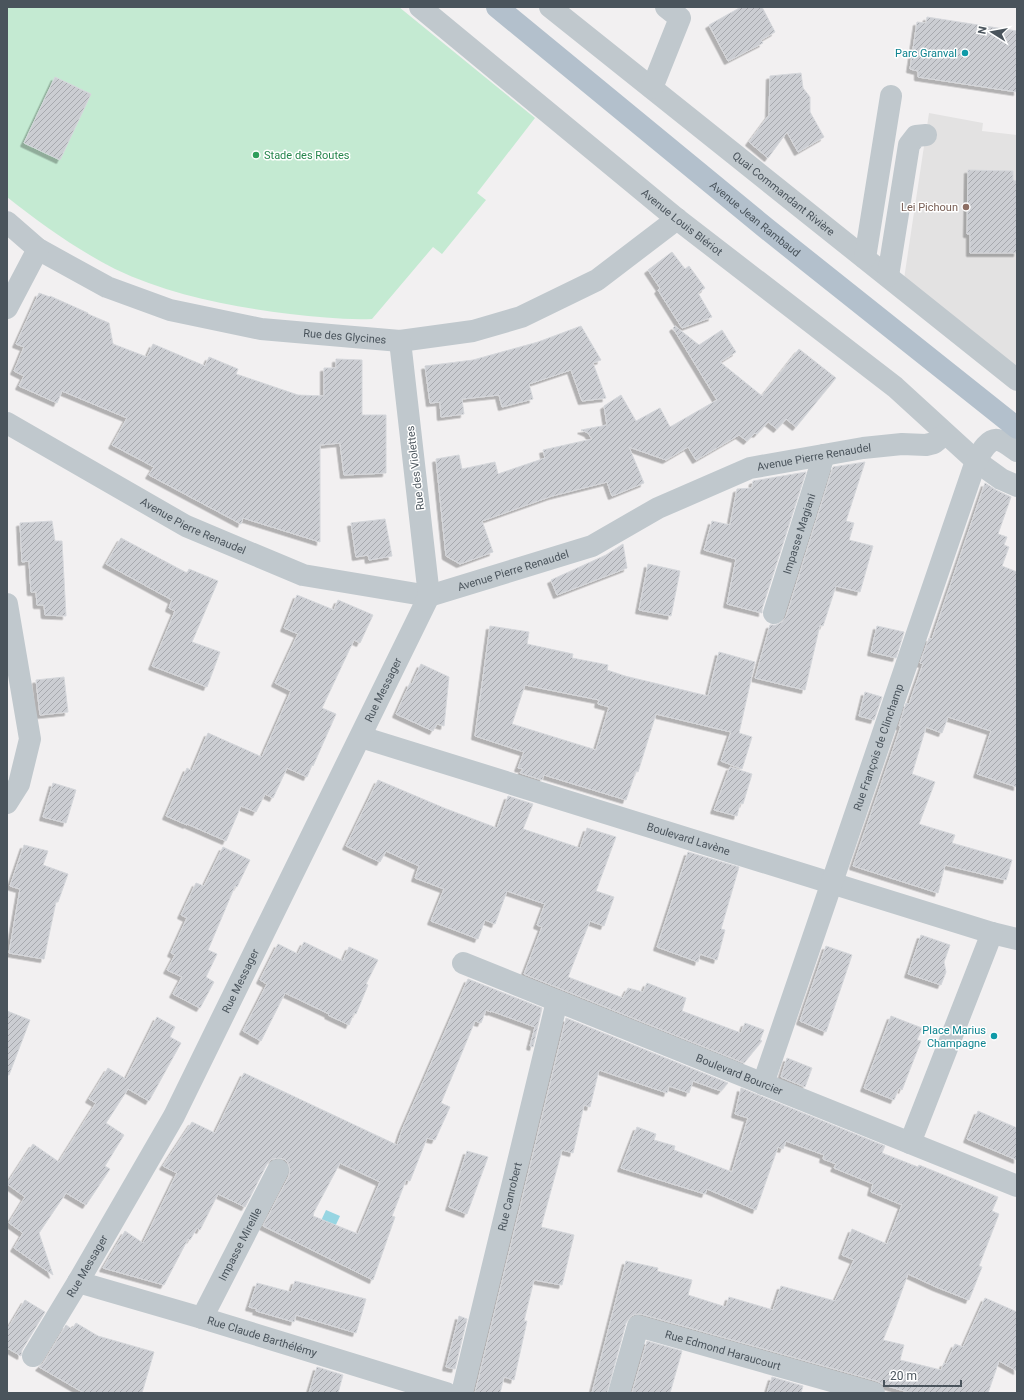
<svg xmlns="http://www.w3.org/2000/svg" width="1024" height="1400" viewBox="0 0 1024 1400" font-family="Roboto,sans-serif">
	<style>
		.education { fill: #e3e2e2 }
		.park { fill: #c4ead2 }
		.water { fill: #97d5e2 }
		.building { fill: url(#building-hatch); stroke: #d5d7db; fill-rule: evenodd; filter: url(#shadow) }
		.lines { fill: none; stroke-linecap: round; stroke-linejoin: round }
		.minor { stroke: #c0c8cd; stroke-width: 22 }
		.major { stroke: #b3c0cc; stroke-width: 22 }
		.culture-dot { fill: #0f9aa8; stroke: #fff; stroke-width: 1.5 }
		.leisure-dot { fill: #2e9e5b; stroke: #fff; stroke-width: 1.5 }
		.education-dot { fill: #8d6e63; stroke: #fff; stroke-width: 1.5 }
		.labels { text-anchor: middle; stroke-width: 3; stroke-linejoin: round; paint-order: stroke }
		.culture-label { font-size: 11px; fill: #0d838f; stroke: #fff; text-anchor: end }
		.leisure-label { font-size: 11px; fill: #27864d; stroke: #fff; text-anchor: start }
		.street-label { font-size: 11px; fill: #4a545c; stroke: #fff }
		.education-label { font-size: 11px; fill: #785e54; stroke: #fff; text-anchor: end }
	</style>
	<defs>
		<pattern id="building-hatch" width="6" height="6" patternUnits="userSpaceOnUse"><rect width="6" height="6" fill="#cbcdd2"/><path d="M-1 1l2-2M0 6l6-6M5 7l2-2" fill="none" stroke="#a7a9ae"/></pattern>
		<filter id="shadow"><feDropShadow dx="-3.5" dy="3.5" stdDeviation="0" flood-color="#0004"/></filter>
	</defs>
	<rect width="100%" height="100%" fill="#f2f0f1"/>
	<path class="education" d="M929 113 983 123 982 131 1017 135V367L904 279Z"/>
	<path class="park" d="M7 7H399L535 118 477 193 486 200 442 254 433 247 372 319C345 320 318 317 290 314 232 307 169 295 115 269 76 249 41 224 7 197Z"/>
	<path class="water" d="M326 1210 340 1216 327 1244 313 1238Z"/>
	<path class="building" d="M741 7H762L775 32 761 40 763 43 728 61 709 25Z
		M927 17 1017 31V92L918 77V71L910 69 917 22 926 23Z
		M801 73 803 88 810 97V112L824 137 798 152 787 132 768 158 749 142 769 115 770 76Z
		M55 77 91 94 60 160 24 143Z
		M968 170 1013 171V180L1017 181V253H970V234H967Z
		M672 252 685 269 689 266 705 288 698 293 712 317 682 328 658 290 660 288 648 270Z
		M39 293 50 297V296L88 313V314L109 323 113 344 147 357 153 344 205 366 209 357 238 369 236 374 298 395 324 396V368H336V359L362 360V415H386V473L344 475 340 443 320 445V542L243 518 241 524 149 475 154 467 112 445 127 418 62 391 57 403 19 386 24 376 14 371 24 347 16 344Z
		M581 326 601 360 593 363 606 398 582 401 571 370 529 384 533 399 502 407 499 395 462 399 464 414 441 417 440 402 430 403 425 366 473 360 538 342Z
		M675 326 699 345 722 330 736 352 720 362 762 396 799 349 836 378 796 427 786 419 777 429 768 422 757 434 755 433 747 441 739 435 696 460 688 447 666 460 629 447 644 483 612 496 607 482 552 496 482 521 493 552 460 564 446 556 436 459 459 455 462 469 495 462 498 474 545 458 543 450 592 439 588 433 581 430 607 425 604 406 621 395 636 421 660 408 670 427 717 400 673 328Z
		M865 462 846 521 854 523 849 540 873 546 860 592 836 586 823 626 820 625 805 690 755 678 770 625H776L782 622 786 617 833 467Z
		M806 472 762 609V613L727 604 736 559 704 550 712 521 730 525 737 489 752 488 753 481Z
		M985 483 996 490 1011 497 998 534 1007 537 1004 545 1009 547 1002 566 1017 572V787L977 774 991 731 948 717 942 733 926 727 912 774 935 782 919 824 955 835 952 843 1012 860 1006 880 945 865 938 893 853 866 901 726H899L906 703 909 704 923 664 920 663 929 638 932 639Z
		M385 519 392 556 369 560 368 555 356 557 351 523Z
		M52 521 55 541H62L66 616 45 615 44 605H37L36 592H31L29 561 22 562 20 523Z
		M121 538 187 573 189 569 218 581 192 642 220 652 207 687 152 666 175 611 169 608 172 600 106 564Z
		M623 544 627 568 557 595 551 580 606 555Z
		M648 564 680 571 671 616 639 610Z
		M297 595 334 610 338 600 373 615 360 643 354 640 322 708 336 714 313 766 312 765 307 777 287 768 273 798 265 794 256 812 241 806 226 841 187 824V825L166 816 187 768 192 771 208 733 262 757 291 691 275 683 298 634 284 628Z
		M490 626 529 632 527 644 573 654 572 658 608 665 607 670 625 676 708 696 719 652 755 662 739 733 752 737 742 769 721 761 731 732 656 714 638 772 636 771 626 800 544 775 542 780 520 773 523 769 518 768 524 752 475 736ZM525 685 599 700 598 704 609 707 596 750 512 724Z
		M877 626 904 632 896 658 871 652Z
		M421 664 449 677 444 726 437 724 433 731 396 714 410 683 412 684Z
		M64 677 68 712 40 715 36 680Z
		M865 692 882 697 874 720 859 716Z
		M730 767 752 774 743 804 740 803 737 816 714 810Z
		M378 780 444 808 497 828 508 796 533 804 523 829 580 848 587 828 616 837 596 891 614 897 604 926 590 921 568 977 623 998 628 988 643 992 647 983 686 998 682 1011 741 1033 745 1023 764 1030 760 1040 762 1041 744 1063 524 974 542 927 537 925 545 904 507 891 495 924 485 920 478 939 431 921 444 889 415 878 419 866 386 851 380 862 346 846Z
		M53 783 76 790 66 823 43 817Z
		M24 845 48 851 43 865 68 874 58 902H56L44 959 9 953 20 889 10 886Z
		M223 847 250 860 237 887 235 886 208 950 217 954 206 977 214 982 200 1008 173 994 182 977 167 970 175 955 171 953 187 918 181 915 196 883 204 886Z
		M688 852 739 867 721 929 725 930 717 960 700 954 698 962 657 947Z
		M921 935 950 945 944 962 946 972 941 985 908 974Z
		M304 942 343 961 349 947 378 960 366 984 368 985 356 1014 354 1013 349 1025 328 1015 329 1014 285 993 261 1041 243 1031 267 984 260 980 278 944 298 954Z
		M826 946 852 955 826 1032 800 1021Z
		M468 979 542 1008 533 1047 530 1046 535 1027 491 1011V1012L486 1010 481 1023 475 1021 441 1103 450 1107 435 1140 427 1138 410 1181 406 1180 392 1216 395 1217 373 1280 263 1226 289 1176 290 1170 288 1163 284 1159 278 1158 272 1159 267 1164 245 1207 218 1194 200 1230 197 1228 190 1240 188 1239 164 1285 103 1268 125 1231 143 1243 177 1173 163 1166 192 1122 215 1133 244 1073 397 1145 402 1130ZM340 1163 380 1182 358 1234 313 1216 314 1212Z
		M7 1011 30 1020 9 1075H7Z
		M891 1016 922 1028 917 1040 921 1041 902 1090 899 1088 894 1100 864 1088Z
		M157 1017 175 1027 170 1037 181 1043 149 1101 128 1089 106 1123 124 1135 105 1166 110 1169 86 1205 66 1193 39 1233 53 1275 14 1248 23 1233 9 1223 25 1197 7 1184 33 1144 59 1162 96 1103 89 1099 108 1068 126 1079Z
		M566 1018 728 1083 721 1091 693 1081 689 1093 669 1086 667 1093 599 1070 590 1107 584 1105 573 1153 562 1150 541 1227 574 1235 562 1285 534 1280 524 1321H527L514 1380 504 1377 500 1393H475Z
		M787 1058 812 1068 805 1087 781 1077Z
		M741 1088 885 1146 882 1153 918 1167 919 1165 998 1197 992 1211 999 1214 979 1266 982 1267 969 1300 936 1287 908 1274 892 1318 883 1340 904 1345 900 1360 941 1370 944 1363 946 1364 955 1344 963 1347 985 1298 1017 1312V1371L999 1361 988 1393H911L884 1385 877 1381 641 1314H635L630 1317 626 1323 607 1393H592L626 1261 658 1268 657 1271 692 1280 688 1295 726 1307 729 1297 773 1310 781 1286 835 1301 854 1260 842 1255 852 1229 887 1244 902 1205 871 1192 873 1184 834 1168 836 1164 823 1159 824 1155 786 1141 783 1149 778 1147 756 1210 707 1189 705 1194 621 1168 637 1127 656 1134 654 1140 675 1146 674 1150 732 1172 748 1118 735 1114Z
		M978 1111 1017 1128V1160L967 1139Z
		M467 1151 488 1157 467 1214 449 1207Z
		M295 1281 366 1299 356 1333 296 1315 294 1322 256 1311 257 1309 249 1307 257 1283 291 1292Z
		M25 1300 45 1312 22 1350 21 1356 7 1348V1330Z
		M459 1316 467 1319 455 1369 446 1367Z
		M76 1323 98 1336 154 1352 142 1393H84L39 1367 44 1362 66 1325 72 1329Z
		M647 1341 682 1351 670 1393H632Z
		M317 1367 343 1375 338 1393H309Z
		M772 1377 803 1386 801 1393H767Z"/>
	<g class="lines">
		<g class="minor">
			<path id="s1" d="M420 7 677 219 895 387 976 461 1001 479 1017 486"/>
			<path id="s2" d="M550 7 1017 380"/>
			<path d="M652 88 680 18 666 7"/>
			<path id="s3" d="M7 222 38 249 107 287 170 310 261 329 400 341 473 331 521 317 597 280 677 219"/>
			<path d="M865 258 891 96"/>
			<path d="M888 276 909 145 916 136 926 135"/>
			<path d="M7 308 38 249"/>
			<path id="s4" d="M7 423 186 526 303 575 429 596 592 546 658 508 750 468 863 448 902 444 926 445 934 443 945 434"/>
			<path d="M7 604 30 739 19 784 7 803"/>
			<path id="s5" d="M774 613 824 455"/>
			<path id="s6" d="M361 737 992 933 1017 939"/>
			<path id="s7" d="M463 963 1017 1186"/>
			<path id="s8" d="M763 1084 976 461C980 454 988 438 998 440 1004 441 1012 448 1017 451"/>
			<path d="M910 1143 992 933"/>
			<path id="s9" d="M78 1282 202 1318 446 1393"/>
			<path id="s10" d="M202 1318 278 1170"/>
			<path id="s11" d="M33 1356 78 1282 174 1116 429 596 400 341"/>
			<path id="s12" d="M462 1393 557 1001"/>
			<path id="s13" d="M619 1393 638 1326 874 1393"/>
		</g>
		<path class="major" id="s14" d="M497 7 767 229 1017 428"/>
	</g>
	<g class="culture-dot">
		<circle cx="965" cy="53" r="4"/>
		<circle cx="994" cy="1036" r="4"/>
	</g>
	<circle class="leisure-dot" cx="256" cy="155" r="4"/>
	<circle class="education-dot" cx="966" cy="207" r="4"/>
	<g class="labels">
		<g class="culture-label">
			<text x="957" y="57">Parc Granval</text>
			<text x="986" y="1034">Place Marius<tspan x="986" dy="13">Champagne</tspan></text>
		</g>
		<g class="leisure-label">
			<text x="264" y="159">Stade des Routes</text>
		</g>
		<g class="street-label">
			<text dy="4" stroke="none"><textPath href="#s2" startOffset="299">Quai Commandant Rivière</textPath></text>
			<text dy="4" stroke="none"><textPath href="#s14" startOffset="334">Avenue Jean Rambaud</textPath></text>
			<text dy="4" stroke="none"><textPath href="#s1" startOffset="339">Avenue Louis Blériot</textPath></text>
			<text dy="4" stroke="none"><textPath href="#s3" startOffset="364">Rue des Glycines</textPath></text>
			<text dy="4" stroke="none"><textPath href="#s4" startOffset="873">Avenue Pierre Renaudel</textPath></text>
			<text transform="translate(415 468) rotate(-97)" y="4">Rue des Violettes</text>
			<text dy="4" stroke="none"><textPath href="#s4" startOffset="213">Avenue Pierre Renaudel</textPath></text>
			<text dy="4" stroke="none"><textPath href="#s5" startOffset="83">Impasse Magiani</textPath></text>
			<text dy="4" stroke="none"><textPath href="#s4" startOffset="549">Avenue Pierre Renaudel</textPath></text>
			<text dy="4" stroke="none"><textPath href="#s11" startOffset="753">Rue Messager</textPath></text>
			<text dy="4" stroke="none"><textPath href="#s8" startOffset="356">Rue François de Clinchamp</textPath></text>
			<text dy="4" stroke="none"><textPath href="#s6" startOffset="343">Boulevard Lavène</textPath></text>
			<text dy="4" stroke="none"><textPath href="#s11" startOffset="429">Rue Messager</textPath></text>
			<text dy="4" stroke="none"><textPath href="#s7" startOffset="298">Boulevard Bourcier</textPath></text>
			<text dy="4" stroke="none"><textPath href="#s12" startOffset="202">Rue Canrobert</textPath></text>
			<text dy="4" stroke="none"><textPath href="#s10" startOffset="83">Impasse Mireille</textPath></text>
			<text dy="4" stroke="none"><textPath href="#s11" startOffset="105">Rue Messager</textPath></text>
			<text dy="4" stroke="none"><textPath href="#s9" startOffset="192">Rue Claude Barthélémy</textPath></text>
			<text dy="4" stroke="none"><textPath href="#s13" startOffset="158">Rue Edmond Haraucourt</textPath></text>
		</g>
		<g class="education-label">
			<text x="958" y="211">Lei Pichoun</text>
		</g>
	</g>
	<rect width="1024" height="1400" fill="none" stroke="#4a545c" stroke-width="16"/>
	<g transform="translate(992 32) rotate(281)" stroke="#ffffff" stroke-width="3" paint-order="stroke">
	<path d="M0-3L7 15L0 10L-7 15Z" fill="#4a545c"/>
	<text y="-6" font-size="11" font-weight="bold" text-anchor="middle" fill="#4a545c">N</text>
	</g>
	<path d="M884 1380v6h77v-6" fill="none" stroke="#4a545c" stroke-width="2"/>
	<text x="890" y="1380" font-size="12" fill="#4a545c" stroke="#ffffff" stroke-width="3" paint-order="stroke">20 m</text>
</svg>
